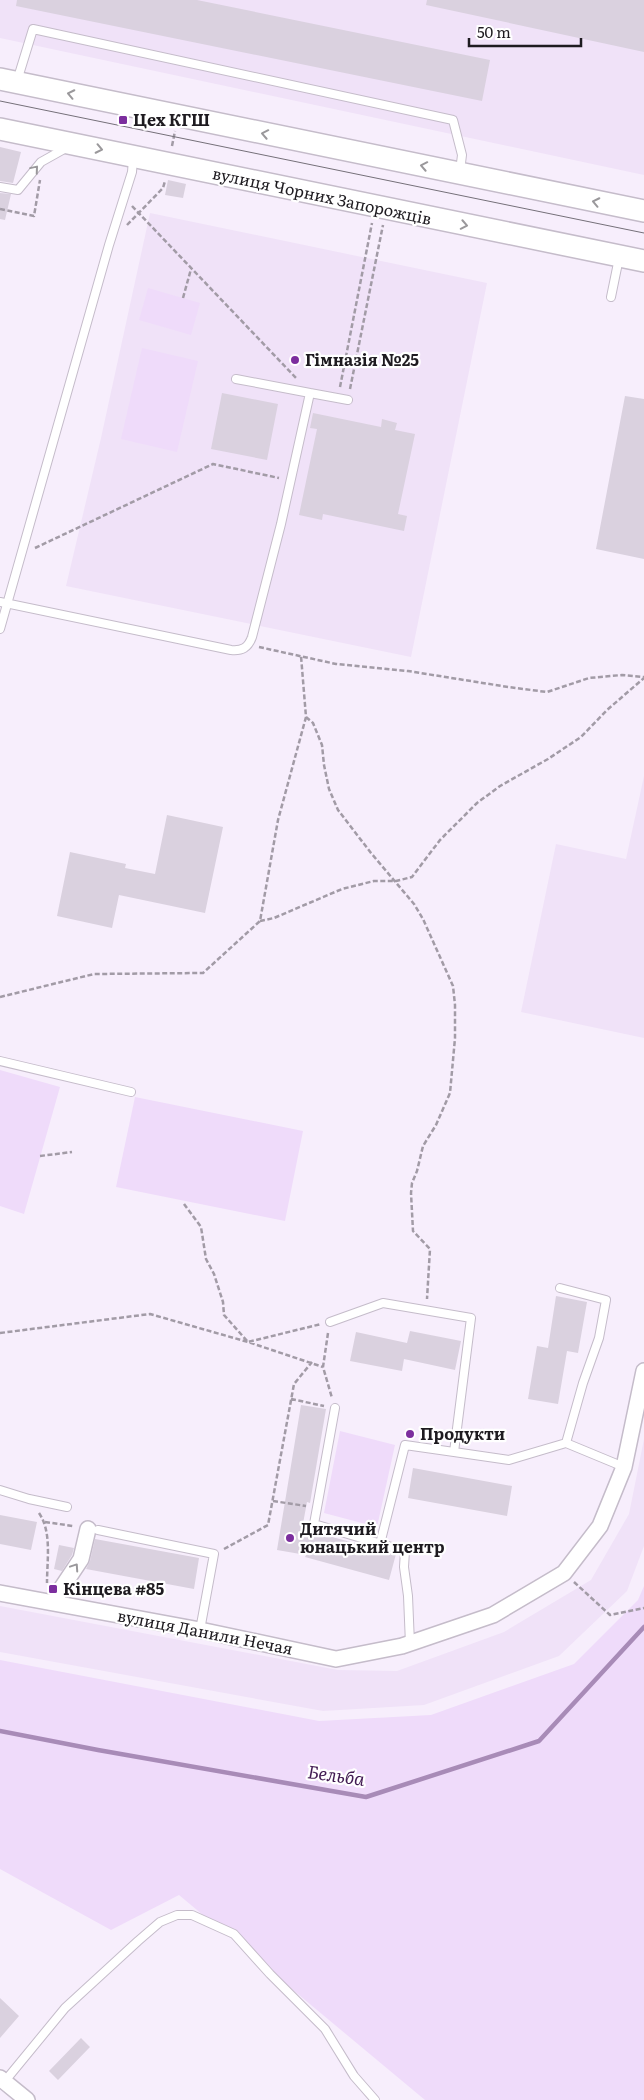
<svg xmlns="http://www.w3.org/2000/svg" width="644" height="2100" viewBox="0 0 644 2100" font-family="Literata,serif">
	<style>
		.built { fill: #f0e2f8 }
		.green { fill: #efdbfa }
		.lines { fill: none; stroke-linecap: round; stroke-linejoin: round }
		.stream { stroke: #a88bb7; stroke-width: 4.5 }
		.building { fill: #dad1df }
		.lane-casing { stroke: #c5bcca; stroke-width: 10 }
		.street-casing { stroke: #c5bcca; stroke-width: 18 }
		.secondary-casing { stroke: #c5bcca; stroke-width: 24 }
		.path { stroke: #a29ba6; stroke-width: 2.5; stroke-dasharray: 5 2.5; stroke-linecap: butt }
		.lane { stroke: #fff; stroke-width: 8 }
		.street { stroke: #fff; stroke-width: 15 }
		.secondary { stroke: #fff; stroke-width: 21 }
		.tram { stroke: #757079; stroke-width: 1 }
		.oneway { stroke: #9a989b }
		.poi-dot { fill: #7c2e9e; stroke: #fff; stroke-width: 2 }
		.labels { text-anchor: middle; stroke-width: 4.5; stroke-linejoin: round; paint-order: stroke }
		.poi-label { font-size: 16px; font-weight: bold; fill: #1e1b20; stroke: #fff; text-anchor: start }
		.street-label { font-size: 16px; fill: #1e1b20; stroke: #fff }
		.water-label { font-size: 18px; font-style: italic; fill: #421c53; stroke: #fff }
	</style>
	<rect width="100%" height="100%" fill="#f7eefc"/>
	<path class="built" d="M0 0H644V175L0 38Z
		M150 213 487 283 411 657 66 586 101 438Z
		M644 776V1038L521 1012 556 844 626 859Z
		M644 1439V1546L627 1591 559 1656 424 1705 323 1711 0 1652V1606L338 1670 397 1671 504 1632 591 1580 629 1514Z"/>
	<path class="green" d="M148 288 200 303 191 335 139 320Z
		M142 348 198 361 177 452 121 439Z
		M0 1070 60 1087 24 1214 0 1206Z
		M135 1097 303 1131 285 1221 116 1187Z
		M340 1431 395 1445 377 1527 324 1513Z
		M644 1586V2100H425L179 1895 111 1930 0 1869V1660L319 1721 431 1715 574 1664 638 1600Z"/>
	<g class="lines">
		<path class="stream" d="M0 1731 98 1750 366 1797 539 1741 644 1627"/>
	</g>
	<path class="building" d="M17 0H197L490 60 482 101 16 6Z
		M427 0H644V52L426 5Z
		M0 147 21 152 13 183 0 181Z
		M168 180 186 184 183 198 165 195Z
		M0 193 11 194 5 220 0 219Z
		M222 393 278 404 267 460 211 449Z
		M625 396 644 399V559L596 549Z
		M313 413 381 427 382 419 397 423 395 430 415 434 398 514 407 516 404 531 323 514 322 520 299 515 317 429 310 428Z
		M167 815 223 827 205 913 119 895 112 928 57 916 70 852 126 864 125 868 155 874Z
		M556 1296 587 1302 578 1353 567 1351 558 1404 528 1399 537 1346 548 1348Z
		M410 1331 461 1341 455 1370 404 1359 402 1371 350 1361 356 1332 407 1343Z
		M301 1405 326 1409 310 1503 307 1502 302 1529 396 1554 389 1580 305 1557 306 1555 277 1550Z
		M413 1468 512 1486 507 1516 408 1498Z
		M0 1515 37 1522 31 1550 0 1544Z
		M95 1539 199 1558 194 1589 86 1569 90 1561Z
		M59 1545 74 1548 72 1555 62 1571 54 1569Z
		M0 1998 19 2016 0 2038Z
		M81 2038 90 2047 58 2080 49 2071Z"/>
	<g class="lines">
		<defs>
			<path id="lane" d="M17 81 33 29 453 120 462 155 460 171
				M0 187 18 190 41 162 66 148
				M611 297 619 258
				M236 379 310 393
				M0 602 231 650C242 651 248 648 252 637L281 524 310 393 348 400
				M0 629 109 245 132 172 133 159
				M0 1061 131 1092
				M560 1288 606 1300 599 1338 583 1383 566 1443
				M330 1322 383 1303 471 1318 454 1452 509 1460 566 1443 624 1467
				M335 1408 314 1524 405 1551 404 1567 408 1596 410 1644
				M0 1490 29 1499 67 1507
				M98 1530 214 1554 200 1630
				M380 1544 405 1445 454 1452
				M5 2081 65 2008 138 1941 160 1922 177 1915H192L234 1934 270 1974 325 2029 354 2076 375 2100"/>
			<path id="street" d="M0 1593 200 1630 336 1659 402 1646 493 1615 564 1573 600 1526 624 1467 644 1371
				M54 1603 61 1589 81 1559 88 1529
				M0 2078 27 2100"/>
			<path id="secondary" d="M0 79 644 211
				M0 129 644 261"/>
		</defs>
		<use href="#lane" class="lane-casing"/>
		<use href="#street" class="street-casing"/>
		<use href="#secondary" class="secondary-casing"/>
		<path class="path" d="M172 146 175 131
			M132 206 297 379
			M0 209 34 216 40 180
			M127 225 163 188 165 181
			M183 298 191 269
			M340 387 372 223
			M350 389 383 225
			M35 548 213 464 279 478
			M259 647 336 664 408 671 508 687 547 692 589 678 622 675 644 677
			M306 717 313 723 322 745 324 765 329 789 338 810 371 853 414 904 423 919 453 986 455 1005V1038L450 1093 436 1125 423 1146 417 1171 412 1183 411 1193 413 1231 430 1249 427 1299
			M260 921 274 918 342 889 374 881H396L412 877 440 840 477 803 500 786 548 759 581 737 607 710 644 678
			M0 997 94 974 203 973 260 921 278 820 306 717 301 656
			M40 1156 72 1152
			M184 1204 201 1227 206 1259 214 1274 223 1302 224 1315 248 1342 321 1324
			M0 1333 150 1314 248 1342 323 1367
			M328 1333 323 1367 332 1398
			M291 1399 324 1406
			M273 1501 306 1506
			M39 1513C52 1532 47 1560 47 1583
			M45 1522 73 1526
			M224 1549 268 1525 294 1384 312 1362
			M574 1582 610 1615 644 1608"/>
		<use href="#lane" class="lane"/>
		<use href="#street" class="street"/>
		<use href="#secondary" class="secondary"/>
		<path class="tram" d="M0 101 644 233"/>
	</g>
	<defs><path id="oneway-chevron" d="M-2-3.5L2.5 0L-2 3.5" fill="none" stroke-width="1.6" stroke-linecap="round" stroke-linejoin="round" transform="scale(1.25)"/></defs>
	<g class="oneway">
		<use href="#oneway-chevron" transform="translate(71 94) rotate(-168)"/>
		<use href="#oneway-chevron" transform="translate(265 134) rotate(-169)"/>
		<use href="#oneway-chevron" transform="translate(99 149) rotate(12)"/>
		<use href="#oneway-chevron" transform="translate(424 166) rotate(-169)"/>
		<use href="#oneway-chevron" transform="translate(35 169) rotate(-50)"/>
		<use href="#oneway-chevron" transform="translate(596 202) rotate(-168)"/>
		<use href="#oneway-chevron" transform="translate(464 225) rotate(11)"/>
		<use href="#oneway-chevron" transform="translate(75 1567) rotate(-56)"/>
	</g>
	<g class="poi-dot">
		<rect x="118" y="115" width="10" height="10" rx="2.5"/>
		<circle cx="295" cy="360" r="5"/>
		<circle cx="410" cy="1434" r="5"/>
		<circle cx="290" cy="1538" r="5"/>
		<rect x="48" y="1584" width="10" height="10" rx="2.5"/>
	</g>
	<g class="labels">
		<g class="poi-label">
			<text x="133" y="126">Цех КГШ</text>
			<text x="305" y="366">Гімназія №25</text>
			<text x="420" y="1440">Продукти</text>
			<text x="300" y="1535">Дитячий<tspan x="300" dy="18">юнацький центр</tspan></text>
			<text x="63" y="1595">Кінцева #85</text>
		</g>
		<g class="street-label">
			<text transform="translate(322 196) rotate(12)" y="6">вулиця Чорних Запорожців</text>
			<text transform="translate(205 1632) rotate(11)" y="6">вулиця Данили Нечая</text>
		</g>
		<g class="water-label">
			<text transform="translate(336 1776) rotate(8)" y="6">Бельба</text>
		</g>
	</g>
	<path d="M469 38v8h112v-8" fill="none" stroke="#1e1b20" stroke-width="2.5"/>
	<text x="477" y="38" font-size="15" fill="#1e1b20" stroke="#ffffff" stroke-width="4" paint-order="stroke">50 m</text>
</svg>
